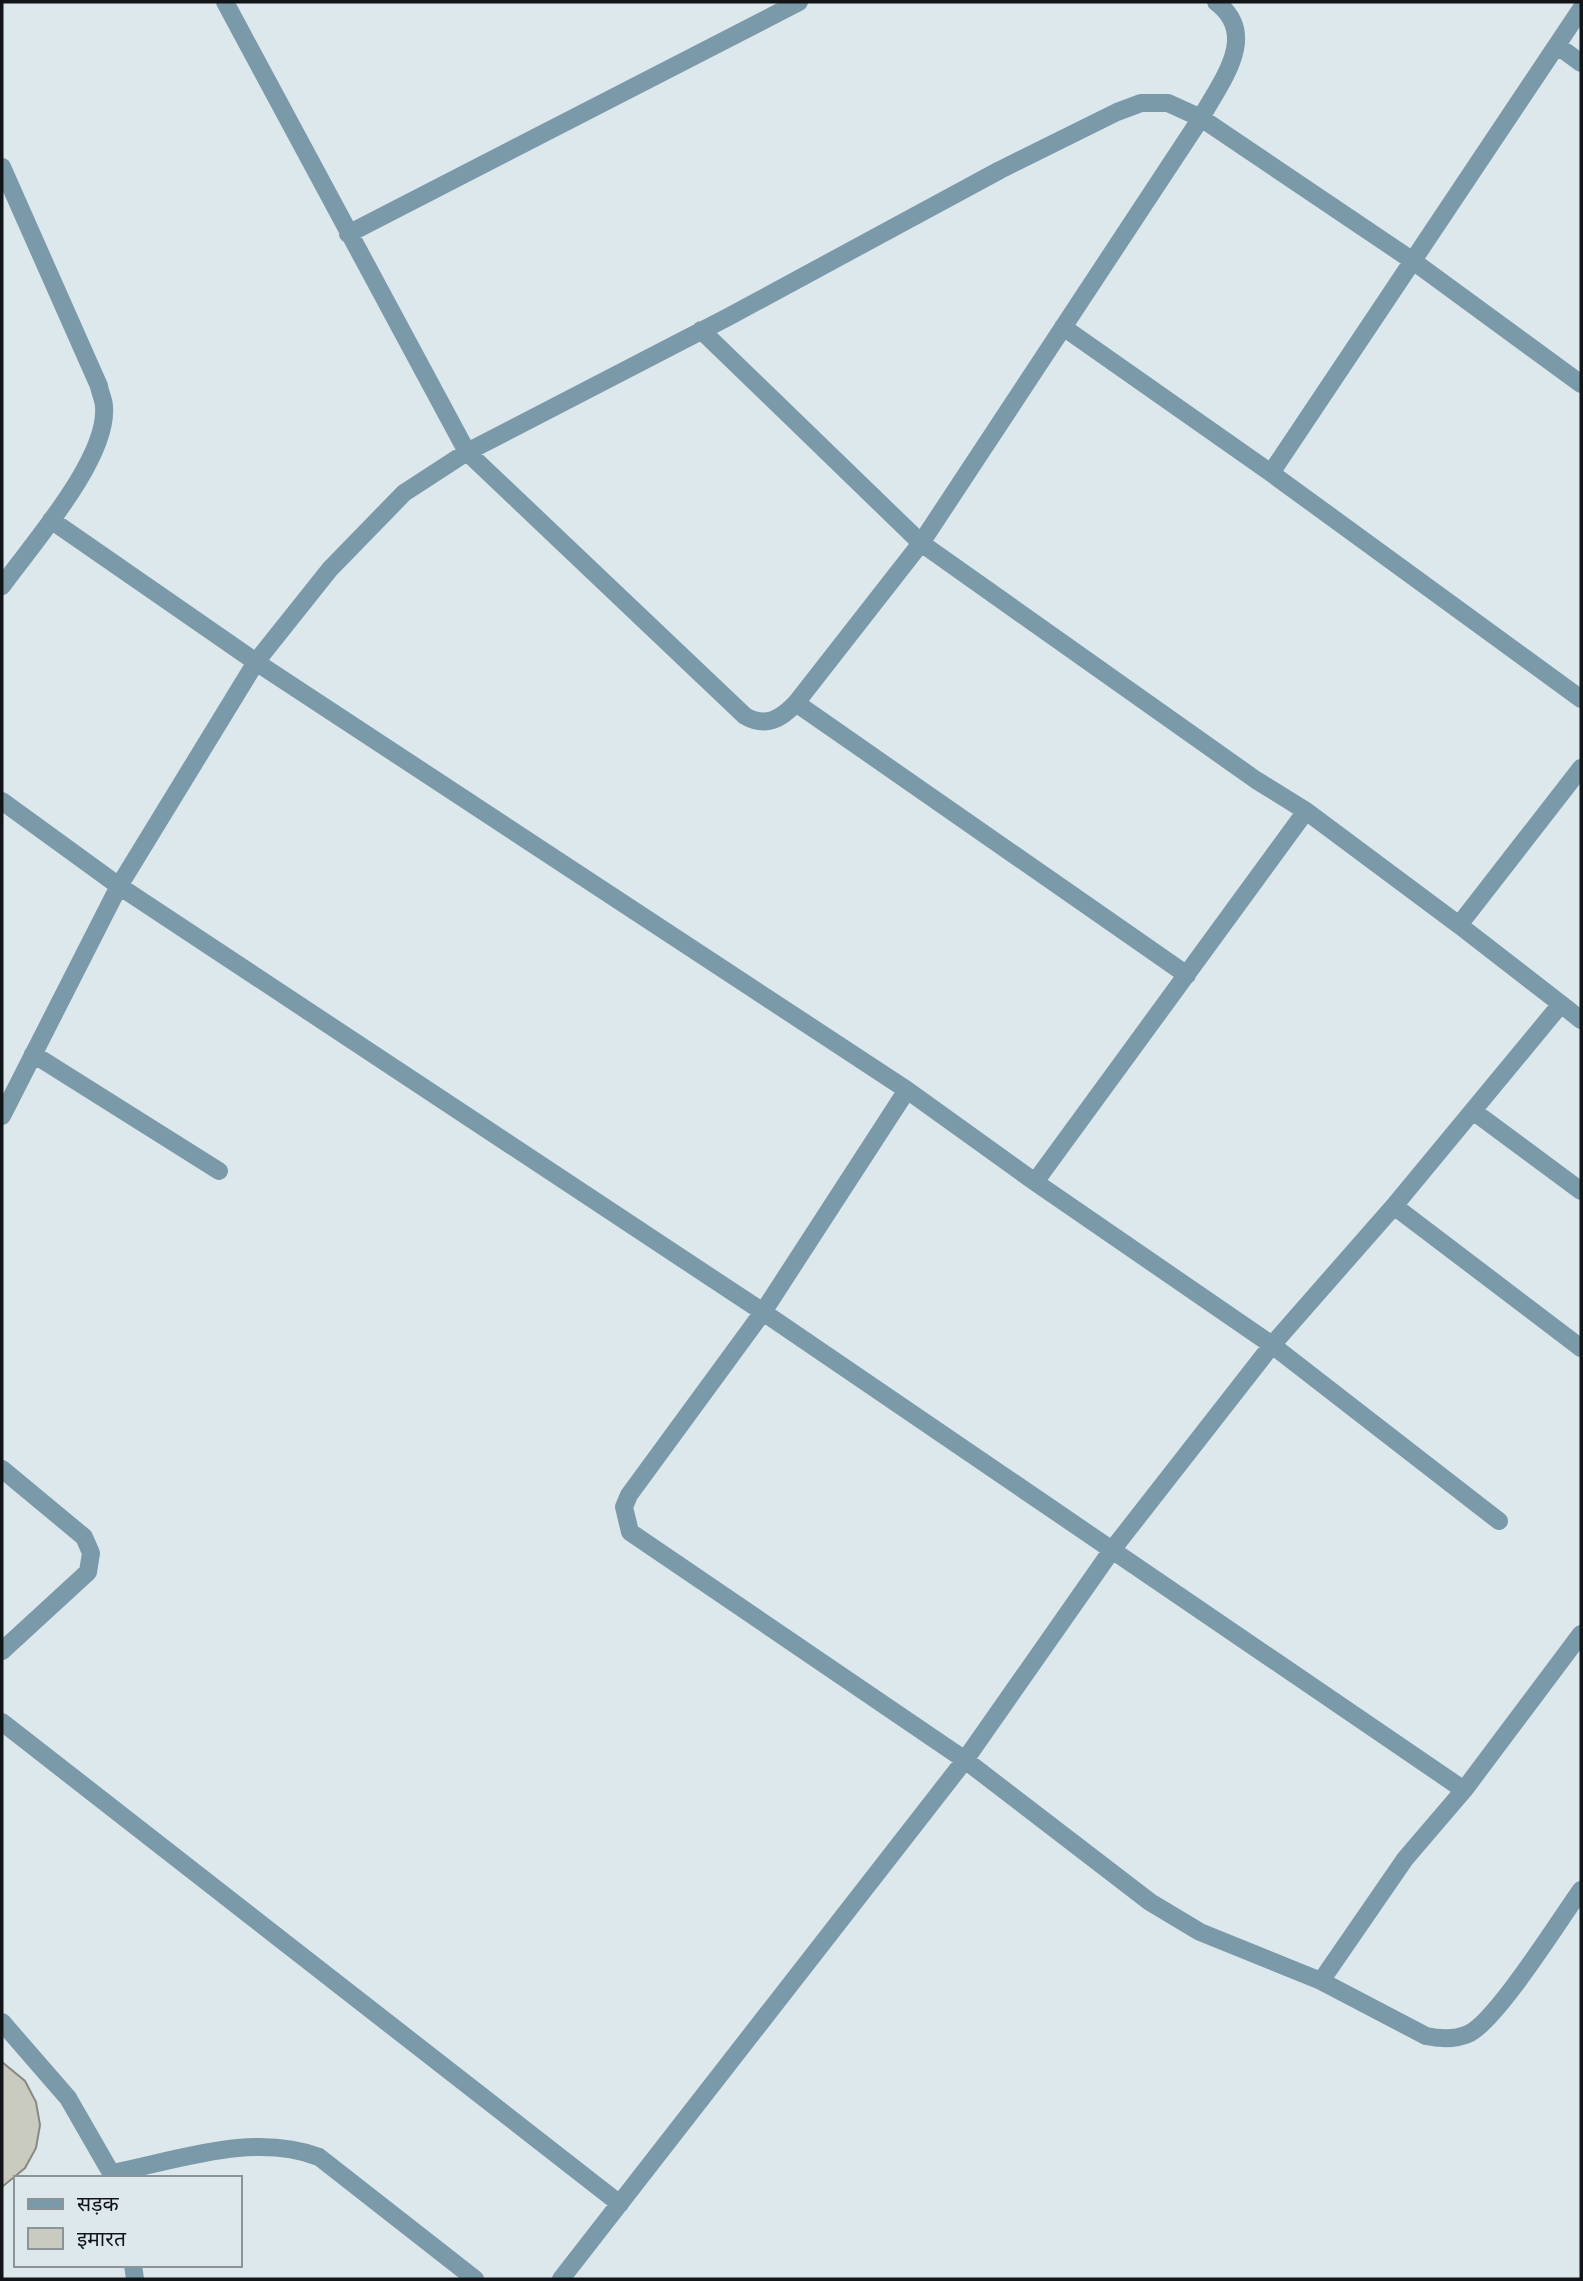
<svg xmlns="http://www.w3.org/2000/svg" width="1583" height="2281" viewBox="0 0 1583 2281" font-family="Overpass,'Noto Sans Devanagari',sans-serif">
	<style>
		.building { fill: #c9cac0; stroke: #898980; stroke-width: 2 }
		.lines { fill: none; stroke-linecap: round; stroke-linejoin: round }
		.minor { stroke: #7b9aa9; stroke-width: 18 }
	</style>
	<rect width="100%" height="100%" fill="#dde8ed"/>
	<path class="building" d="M2 2062 25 2081 36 2102 40 2125 36 2148 25 2168 2 2187Z"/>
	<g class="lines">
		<path class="minor" d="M225 2 467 452 745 716C766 728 781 719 796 703L921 543 1201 118C1221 81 1260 35 1216 2
			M1558 46 1581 63
			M2 167 99 386C100 393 104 400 104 407 108 459 32 544 2 586
			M348 234 799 2
			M1063 327 1271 473 1581 699
			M701 330 921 543 1256 780 1306 811 1459 925
			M1271 473 1581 9
			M51 520 256 662 907 1090 1035 1182 1272 1345 1499 1521
			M796 703 1187 975
			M2 801 119 886 763 1312 1464 1790
			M1561 1004 1581 1020
			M33 1054 219 1171
			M907 1090 763 1312 629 1495 624 1507 630 1532 965 1760 1150 1902 1200 1932 1321 1981 1405 1859 1464 1790 1581 1634
			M1473 1111 1581 1191
			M2 1116 119 886 256 662 330 569 404 493 467 452 730 316 1000 170 1117 112 1141 103H1168L1201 118 1413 261 1581 384
			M1035 1182 1306 811
			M1394 1206 1581 1348
			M2 1469 84 1537 91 1553 88 1572 2 1651
			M2 1722 620 2204
			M1321 1981 1426 2036C1440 2039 1454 2040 1468 2034 1496 2022 1560 1919 1581 1890
			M2 2022 68 2098 114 2178
			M113 2173C179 2160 254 2132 319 2157L475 2279
			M133 2265 135 2279
			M561 2279 965 1760 1112 1550 1272 1345 1394 1206 1561 1004 1459 925 1581 768"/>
	</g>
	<rect width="1583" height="2281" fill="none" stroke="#121517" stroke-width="7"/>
	<rect x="14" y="2176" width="228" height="91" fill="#dde8ed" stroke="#8c9497" stroke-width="2"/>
	<rect x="28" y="2199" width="35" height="10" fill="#7b9aa9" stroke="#8c9497" stroke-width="2"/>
	<text x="77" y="2211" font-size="21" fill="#121517">सड़क</text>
	<rect x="28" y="2228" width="35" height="21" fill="#c9cac0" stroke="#8c9497" stroke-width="2"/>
	<text x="77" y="2246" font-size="21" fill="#121517">इमारत</text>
</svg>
